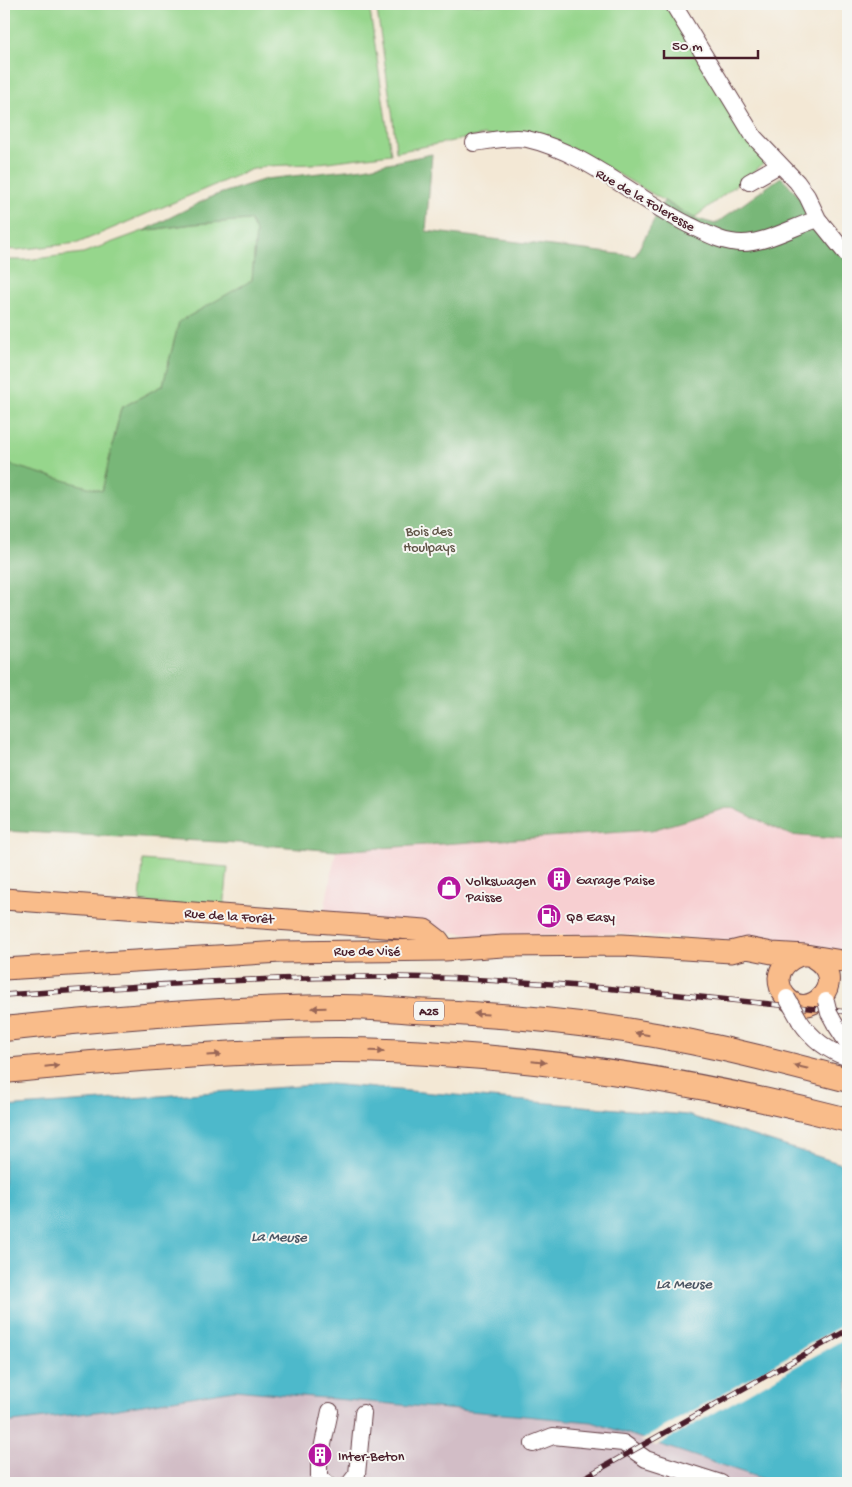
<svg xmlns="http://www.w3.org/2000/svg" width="852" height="1487" viewBox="0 0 852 1487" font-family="'Gochi Hand',sans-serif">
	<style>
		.built { fill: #f7cfd1 }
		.industrial { fill: #d2bdc6 }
		.green { fill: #96d68c; stroke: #707a5c }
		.forest { fill: #78b778; stroke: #616b52 }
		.water { fill: #4eb9cb; stroke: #4c6c7b }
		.pier { fill: #f3e8d5 }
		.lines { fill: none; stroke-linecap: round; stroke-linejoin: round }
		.minor-casing { stroke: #633d44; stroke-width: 18 }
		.major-casing { stroke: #633d44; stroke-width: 23 }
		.highway-casing { stroke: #633d44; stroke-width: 26 }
		.minor { stroke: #fff; stroke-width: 16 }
		.major { stroke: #f9bc8a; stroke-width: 21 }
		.highway { stroke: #f9bc8a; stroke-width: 24 }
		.rail-casing { stroke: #4a1f2b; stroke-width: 5.5 }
		.rail { stroke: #f6f6f2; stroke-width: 4; stroke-dasharray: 11; stroke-linecap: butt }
		.minor-bridge-casing { stroke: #633d44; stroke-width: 18; stroke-linecap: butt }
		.minor-bridge { stroke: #fff; stroke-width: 16 }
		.oneway { fill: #996656 }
		.labels { text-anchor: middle; stroke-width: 4; stroke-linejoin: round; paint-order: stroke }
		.shield { fill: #f6f6f2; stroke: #7e6067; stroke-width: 1 }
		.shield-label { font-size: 12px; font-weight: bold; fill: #4a1f2b }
		.street-label { font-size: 14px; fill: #4a1f2b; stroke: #f6f6f2 }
		.park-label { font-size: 14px; fill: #615648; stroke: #f6f6f2 }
		.poi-label { font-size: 14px; fill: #4a1f2b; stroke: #f6f6f2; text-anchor: start }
		.water-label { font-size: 15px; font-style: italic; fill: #4b5563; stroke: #f6f6f2 }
	</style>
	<rect width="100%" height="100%" fill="#f6f6f2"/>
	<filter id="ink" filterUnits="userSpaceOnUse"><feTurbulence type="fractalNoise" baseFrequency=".02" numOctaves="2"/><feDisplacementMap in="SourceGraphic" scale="10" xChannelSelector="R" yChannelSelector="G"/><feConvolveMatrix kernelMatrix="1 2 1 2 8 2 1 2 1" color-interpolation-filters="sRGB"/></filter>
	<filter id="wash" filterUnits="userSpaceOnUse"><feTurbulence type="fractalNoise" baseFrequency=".0096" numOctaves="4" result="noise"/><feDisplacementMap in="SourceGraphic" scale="20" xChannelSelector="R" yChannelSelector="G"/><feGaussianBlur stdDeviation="1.12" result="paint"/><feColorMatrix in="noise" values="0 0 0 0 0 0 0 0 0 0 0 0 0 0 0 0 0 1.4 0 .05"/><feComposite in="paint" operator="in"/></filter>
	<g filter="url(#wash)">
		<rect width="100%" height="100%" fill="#f3e8d5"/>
		<path class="built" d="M731 807 790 835 848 840V955L810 949 711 939 622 934 479 937 426 927 323 917 336 851 652 830Z"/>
		<path class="industrial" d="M234 1390 592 1422 775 1483H4V1423L112 1410Z"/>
		<path class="green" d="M4 4H369L391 154 312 164 266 166 250 170 78 243 16 250 4 249Z
			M376 4H668L767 161 694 218 575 149 484 135 396 152 393 119Z
			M250 220 256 232 252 281 179 322 163 385 121 408 102 492 4 463V260H26L83 253 143 231 193 224Z
			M143 860 228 867 224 909 140 902Z"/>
		<path class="forest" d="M432 154 426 231 635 256 664 201 694 218 715 224 781 177 848 249V840L790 835 731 807 652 830 336 851 239 843 4 831V463L102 491 121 408 163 385 179 322 252 280 256 232 250 220 193 224 143 231 213 196 266 179 364 168Z"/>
		<path class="water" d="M329 1084 687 1115 848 1166V1483H775L592 1422 234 1390 112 1410 4 1423V1107Z"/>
		<path class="pier" d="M848 1322V1337L656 1446 640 1441Z"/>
	</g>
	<g filter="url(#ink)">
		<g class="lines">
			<defs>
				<path id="minor" d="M673 4 754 137 797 182 807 196 818 219 848 256
					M474 143C489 141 512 136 527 139 585 152 635 198 689 225 706 233 722 243 742 243 766 243 795 226 818 219
					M749 182 779 165
					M800 1021C812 1039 828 1051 848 1058
					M835 1024 848 1044
					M533 1444 553 1436 623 1443 646 1459 721 1483
					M322 1449 330 1411
					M319 1461V1478L326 1483
					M350 1483 357 1474 363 1413"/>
				<path id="major" d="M4 899 425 930 438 940 445 950
					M798 956C788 960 780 966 779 978 779 984 781 991 785 996 808 1025 851 980 814 958
					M4 969 281 952 445 950 503 946 622 945 731 952 747 948 772 953 806 955 848 962"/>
				<path id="highway" d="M4 1029C116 1017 228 1008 341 1007 365 1007 390 1009 414 1011 475 1013 536 1018 597 1026 682 1037 765 1058 848 1080
					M4 1071C114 1060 225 1051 337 1050 376 1050 417 1052 456 1055 590 1064 718 1087 848 1120"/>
			</defs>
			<use href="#minor" class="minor-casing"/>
			<use href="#major" class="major-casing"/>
			<use href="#highway" class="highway-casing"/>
			<use href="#minor" class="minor"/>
			<use href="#major" class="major"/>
			<use href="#highway" class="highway"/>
			<defs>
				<path id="rail" d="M4 995C134 987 264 976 395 977 546 979 698 997 848 1012
					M575 1483 848 1330"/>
			</defs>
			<use href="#rail" class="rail-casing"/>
			<use href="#rail" class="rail"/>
			<defs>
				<path id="minor-bridge" d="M787 998 800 1021
					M826 1001 829 1013 835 1024"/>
			</defs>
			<use href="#minor-bridge" class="minor-bridge-casing"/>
			<use href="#minor-bridge" class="minor-bridge"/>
		</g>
		<defs><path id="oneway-solid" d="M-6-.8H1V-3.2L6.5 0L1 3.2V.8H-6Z" transform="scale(1.25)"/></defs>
		<g class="oneway">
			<use href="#oneway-solid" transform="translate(319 1008) rotate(179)"/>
			<use href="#oneway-solid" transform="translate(481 1014) rotate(-176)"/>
			<use href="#oneway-solid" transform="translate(642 1034) rotate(-170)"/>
			<use href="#oneway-solid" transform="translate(377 1051) rotate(2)"/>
			<use href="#oneway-solid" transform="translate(214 1055) rotate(-3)"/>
			<use href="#oneway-solid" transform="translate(539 1062) rotate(6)"/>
			<use href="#oneway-solid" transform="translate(52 1066) rotate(-6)"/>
			<use href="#oneway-solid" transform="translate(801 1067) rotate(-166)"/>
		</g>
	</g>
	<defs>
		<symbol id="building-disc" viewBox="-11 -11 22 22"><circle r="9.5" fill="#b5179e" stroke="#f6f6f2"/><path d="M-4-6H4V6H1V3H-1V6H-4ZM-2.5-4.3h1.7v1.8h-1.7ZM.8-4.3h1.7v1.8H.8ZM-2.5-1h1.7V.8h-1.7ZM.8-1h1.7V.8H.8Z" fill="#fff"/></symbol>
		<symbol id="shop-disc" viewBox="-11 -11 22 22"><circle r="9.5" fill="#b5179e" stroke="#f6f6f2"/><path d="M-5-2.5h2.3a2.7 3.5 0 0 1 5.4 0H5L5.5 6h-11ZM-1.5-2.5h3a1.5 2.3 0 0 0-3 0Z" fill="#fff"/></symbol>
		<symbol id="fuel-disc" viewBox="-11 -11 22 22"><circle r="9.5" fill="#b5179e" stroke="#f6f6f2"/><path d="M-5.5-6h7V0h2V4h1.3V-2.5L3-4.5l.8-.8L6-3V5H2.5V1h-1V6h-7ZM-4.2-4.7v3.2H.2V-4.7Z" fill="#fff"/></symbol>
	</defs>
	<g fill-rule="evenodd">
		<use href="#building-disc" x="545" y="865" width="28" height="28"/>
		<use href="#shop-disc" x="435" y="874" width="28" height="28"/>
		<use href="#fuel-disc" x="535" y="902" width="28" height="28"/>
		<use href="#building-disc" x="306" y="1441" width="28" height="28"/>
	</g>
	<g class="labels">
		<rect class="shield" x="414" y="1001.5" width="30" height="19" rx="4"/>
		<g class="shield-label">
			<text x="429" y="1015">A25</text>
		</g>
		<g class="street-label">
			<text transform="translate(646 199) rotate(30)" y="5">Rue de la Foleresse</text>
			<text transform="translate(229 915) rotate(4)" y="5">Rue de la Forêt</text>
			<text x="367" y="955">Rue de Visé</text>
		</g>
		<g class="park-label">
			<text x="429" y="535">Bois des<tspan x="429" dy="16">Houlpays</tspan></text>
		</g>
		<g class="poi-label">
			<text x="576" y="884">Garage Paise</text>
			<text x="466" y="885">Volkswagen<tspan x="466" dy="16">Paisse</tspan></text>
			<text x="566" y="921">Q8 Easy</text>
			<text x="338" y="1460">Inter-Beton</text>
		</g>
		<g class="water-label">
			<text transform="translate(279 1236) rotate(1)" y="5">La Meuse</text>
			<text x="684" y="1288">La Meuse</text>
		</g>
	</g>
	<rect width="852" height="1487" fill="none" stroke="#f6f6f2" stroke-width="20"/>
	<path d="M664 50v8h94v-8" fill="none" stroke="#4a1f2b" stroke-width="2.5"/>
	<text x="672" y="50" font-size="15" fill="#4a1f2b" stroke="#f6f6f2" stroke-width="4" paint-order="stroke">50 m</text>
</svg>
